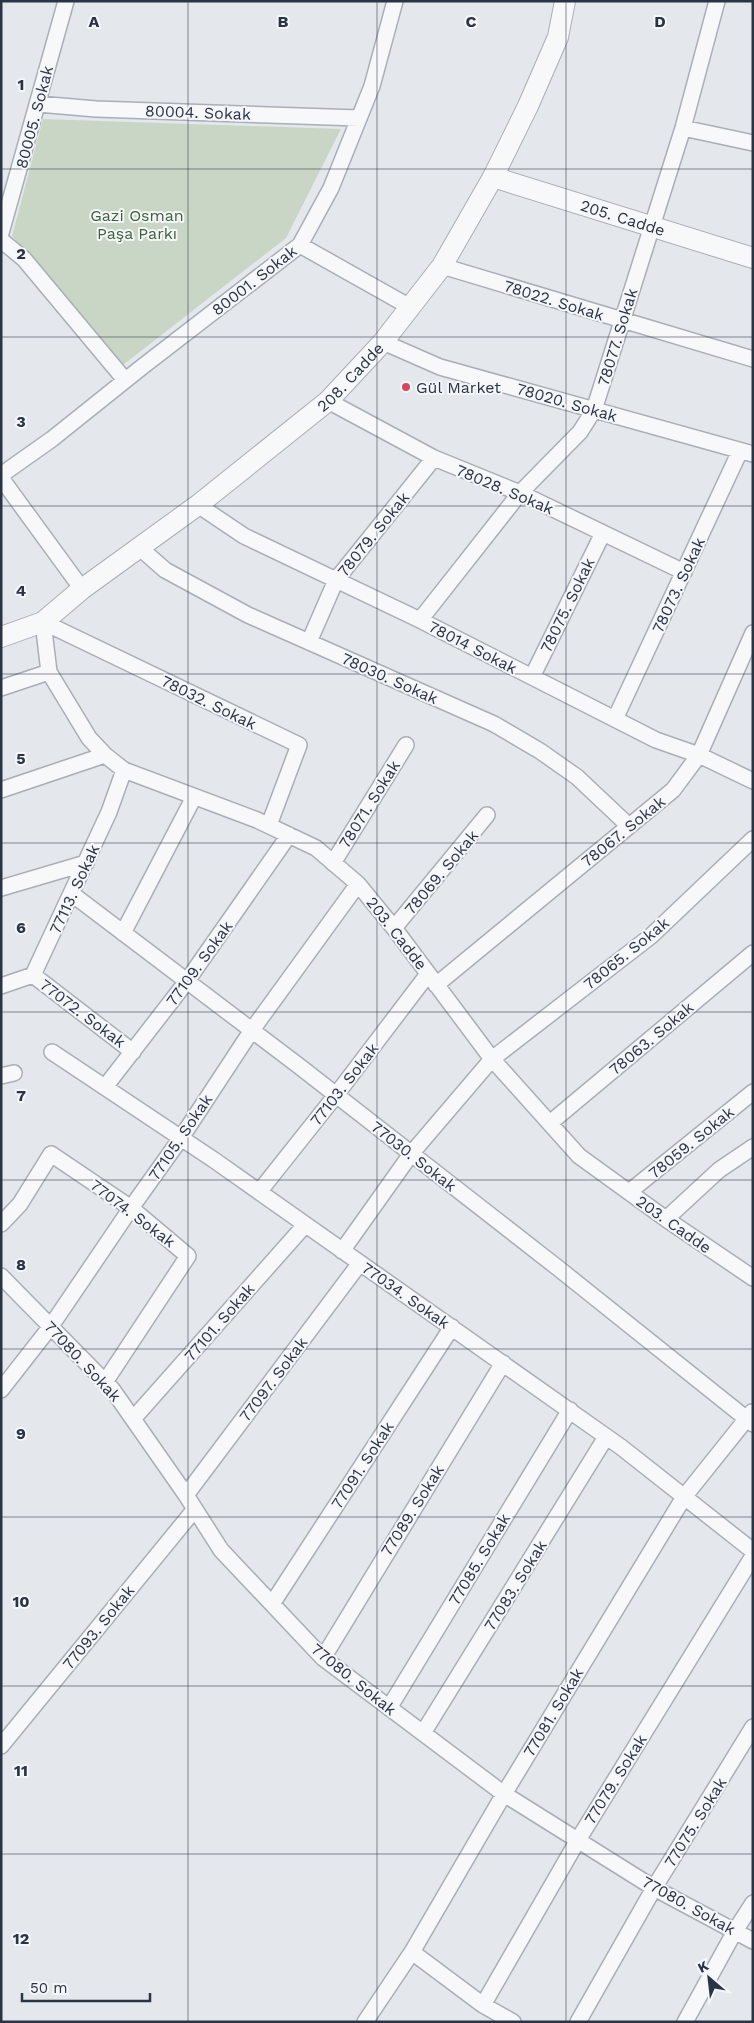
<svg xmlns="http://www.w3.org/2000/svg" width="754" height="2023" viewBox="0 0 754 2023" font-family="'Work Sans',sans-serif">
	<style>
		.green { fill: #c9d6c5 }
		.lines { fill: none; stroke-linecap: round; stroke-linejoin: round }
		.minor-casing { stroke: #a9aeb7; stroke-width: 18 }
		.tertiary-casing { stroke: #a9aeb7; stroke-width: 22 }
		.minor { stroke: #f7f8fa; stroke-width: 15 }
		.tertiary { stroke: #f7f8fa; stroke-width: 20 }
		.grid { fill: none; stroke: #2b3445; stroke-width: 1; stroke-opacity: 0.55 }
		.poi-dot { fill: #d1495b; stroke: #f4f6f9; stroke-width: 2 }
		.labels { text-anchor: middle; stroke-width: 4; stroke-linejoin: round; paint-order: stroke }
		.street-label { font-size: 16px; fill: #2b3445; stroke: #f4f6f9 }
		.park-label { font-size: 16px; fill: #3f6138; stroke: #f4f6f9 }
		.poi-label { font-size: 16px; fill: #2b3445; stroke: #f4f6f9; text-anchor: start }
		.grid-label { font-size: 16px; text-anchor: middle; font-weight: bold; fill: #2b3445; stroke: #f4f6f9; stroke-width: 4; stroke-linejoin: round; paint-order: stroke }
	</style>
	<rect width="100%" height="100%" fill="#e4e7ec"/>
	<path class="green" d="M43 119 341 129 286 238 123 365 12 236Z"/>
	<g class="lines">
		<defs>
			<path id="minor" d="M38 104 96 109 359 118
				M683 128 753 143
				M1 233 66 1
				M1 240 24 259 125 380
				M300 245 410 307
				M442 266 753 359
				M383 342 440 367 753 454
				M328 401 434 458 520 493 684 572
				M1 475 52 439 142 367 300 245 331 188 372 86 395 1
				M1 478 82 589
				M198 505 244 536 420 620 656 740 699 755 753 781
				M140 548 165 570 248 615 494 724 540 751 577 777 629 826
				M420 620 520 493 580 432 594 410 683 128 717 1
				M43 622 49 672 89 738 105 755 124 770 257 820 316 848 358 884 394 928 492 1059 579 1156 666 1219 753 1278
				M43 622 299 745 269 825
				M309 642 336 580 434 458
				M532 677 603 533
				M1 688 49 672
				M615 719 740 451
				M1 790 105 755
				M333 863 406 745
				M1 888 86 863
				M72 894 299 1066 558 1268 753 1424
				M394 928 487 815
				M123 933 194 797
				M33 975 133 1052
				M436 985 673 790 699 755 753 633
				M1 986 33 975 109 812 124 770
				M52 1052 214 1160 621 1447 753 1551
				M1 1076 14 1073
				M105 1087 187 981 289 835
				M550 1123 753 953
				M259 1192 336 1095 428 974
				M629 1192 753 1092
				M666 1219 719 1170 753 1147
				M1 1224 20 1204 51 1154 131 1208 188 1256 105 1382
				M342 1251 411 1154 492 1059 651 936 753 839
				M1 1276 112 1389 186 1495 221 1550 323 1658 504 1794 654 1888 753 1941
				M1 1390 51 1326 131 1208 181 1138 252 1030 358 884
				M133 1419 305 1225
				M186 1495 360 1263
				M272 1604 452 1327
				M323 1658 503 1363
				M389 1708 570 1410
				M423 1733 606 1437
				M1 1746 195 1509
				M412 1952 483 2005 513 2022
				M483 2005 578 1840 753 1556
				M365 2022 412 1952 504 1794 684 1497 752 1412
				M578 2022 654 1888 753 1727
				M685 2022 735 1931 753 1903"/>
			<g id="tertiary">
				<path id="s1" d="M493 177 753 258"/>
				<path id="s2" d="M1 637 43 622 82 589 198 505 328 401 383 342 442 266 493 177 528 106 558 37 565 1"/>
			</g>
		</defs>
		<use href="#minor" class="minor-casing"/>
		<use href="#tertiary" class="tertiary-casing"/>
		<use href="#minor" class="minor"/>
		<use href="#tertiary" class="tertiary"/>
	</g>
	<path class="grid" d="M188 1V2022M377 1V2022M566 1V2022M1 169H753M1 337H753M1 506H753M1 674H753M1 843H753M1 1012H753M1 1180H753M1 1349H753M1 1517H753M1 1686H753M1 1854H753"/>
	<circle class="poi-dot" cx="406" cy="387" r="5"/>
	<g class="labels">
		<g class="street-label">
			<text transform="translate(198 112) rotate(2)" y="6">80004. Sokak</text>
			<text transform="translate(34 117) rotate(-75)" y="6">80005. Sokak</text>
			<text dy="6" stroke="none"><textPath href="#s1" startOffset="136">205. Cadde</textPath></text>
			<text transform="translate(254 280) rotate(-38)" y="6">80001. Sokak</text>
			<text transform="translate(554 300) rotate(17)" y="6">78022. Sokak</text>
			<text transform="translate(617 337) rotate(-73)" y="6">78077. Sokak</text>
			<text dy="6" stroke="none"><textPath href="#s2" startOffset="438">208. Cadde</textPath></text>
			<text transform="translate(567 402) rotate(16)" y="6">78020. Sokak</text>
			<text transform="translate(505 489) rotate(23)" y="6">78028. Sokak</text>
			<text transform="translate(373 534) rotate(-51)" y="6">78079. Sokak</text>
			<text transform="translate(678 585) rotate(-65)" y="6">78073. Sokak</text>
			<text transform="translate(567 605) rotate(-64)" y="6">78075. Sokak</text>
			<text transform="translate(473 647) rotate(27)" y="6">78014 Sokak</text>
			<text transform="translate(390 678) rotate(24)" y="6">78030. Sokak</text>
			<text transform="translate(209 702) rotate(26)" y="6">78032. Sokak</text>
			<text transform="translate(369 804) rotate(-58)" y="6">78071. Sokak</text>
			<text transform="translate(623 831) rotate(-39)" y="6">78067. Sokak</text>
			<text transform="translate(441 872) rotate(-50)" y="6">78069. Sokak</text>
			<text transform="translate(74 889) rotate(-65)" y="6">77113. Sokak</text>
			<text transform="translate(397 933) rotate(52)" y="6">203. Cadde</text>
			<text transform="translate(626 953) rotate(-39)" y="6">78065. Sokak</text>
			<text transform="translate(199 963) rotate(-54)" y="6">77109. Sokak</text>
			<text transform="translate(83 1013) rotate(37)" y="6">77072. Sokak</text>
			<text transform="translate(651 1038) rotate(-40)" y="6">78063. Sokak</text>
			<text transform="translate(344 1084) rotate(-52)" y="6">77103. Sokak</text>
			<text transform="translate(180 1137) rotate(-56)" y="6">77105. Sokak</text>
			<text transform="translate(691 1142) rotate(-39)" y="6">78059. Sokak</text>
			<text transform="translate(414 1156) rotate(38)" y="6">77030. Sokak</text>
			<text transform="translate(133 1213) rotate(37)" y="6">77074. Sokak</text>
			<text transform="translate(674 1224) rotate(35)" y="6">203. Cadde</text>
			<text transform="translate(406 1295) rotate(35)" y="6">77034. Sokak</text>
			<text transform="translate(219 1322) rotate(-49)" y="6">77101. Sokak</text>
			<text transform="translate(83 1361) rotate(47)" y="6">77080. Sokak</text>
			<text transform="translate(273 1379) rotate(-53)" y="6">77097. Sokak</text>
			<text transform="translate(362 1465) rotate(-57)" y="6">77091. Sokak</text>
			<text transform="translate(412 1510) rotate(-58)" y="6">77089. Sokak</text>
			<text transform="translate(479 1559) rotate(-59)" y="6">77085. Sokak</text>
			<text transform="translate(515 1585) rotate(-58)" y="6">77083. Sokak</text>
			<text transform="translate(98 1627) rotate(-51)" y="6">77093. Sokak</text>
			<text transform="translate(354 1679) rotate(39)" y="6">77080. Sokak</text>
			<text transform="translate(553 1712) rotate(-59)" y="6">77081. Sokak</text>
			<text transform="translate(615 1779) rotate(-58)" y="6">77079. Sokak</text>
			<text transform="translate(695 1822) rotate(-58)" y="6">77075. Sokak</text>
			<text transform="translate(689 1905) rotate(29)" y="6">77080. Sokak</text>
		</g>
		<g class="park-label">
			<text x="137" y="221">Gazi Osman<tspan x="137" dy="18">Paşa Parkı</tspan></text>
		</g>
		<g class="poi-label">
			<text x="416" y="393">Gül Market</text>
		</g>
	</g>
	<g class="grid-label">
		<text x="94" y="27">A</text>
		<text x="283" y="27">B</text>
		<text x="471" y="27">C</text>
		<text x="660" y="27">D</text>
		<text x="21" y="90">1</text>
		<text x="21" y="259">2</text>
		<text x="21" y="427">3</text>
		<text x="21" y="596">4</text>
		<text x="21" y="764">5</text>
		<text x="21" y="933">6</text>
		<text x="21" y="1101">7</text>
		<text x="21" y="1270">8</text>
		<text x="21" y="1439">9</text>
		<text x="21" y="1607">10</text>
		<text x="21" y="1776">11</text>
		<text x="21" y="1944">12</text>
	</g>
	<rect width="754" height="2023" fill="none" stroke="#2b3445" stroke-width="5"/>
	<g transform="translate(709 1978) rotate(332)" stroke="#f4f6f9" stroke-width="4" paint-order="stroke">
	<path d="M0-4L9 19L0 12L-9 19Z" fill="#2b3445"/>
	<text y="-8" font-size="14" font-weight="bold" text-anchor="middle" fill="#2b3445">K</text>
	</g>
	<path d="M22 1993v8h128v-8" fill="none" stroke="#2b3445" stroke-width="2.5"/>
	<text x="30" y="1993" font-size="15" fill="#2b3445" stroke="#f4f6f9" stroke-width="4" paint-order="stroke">50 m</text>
</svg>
